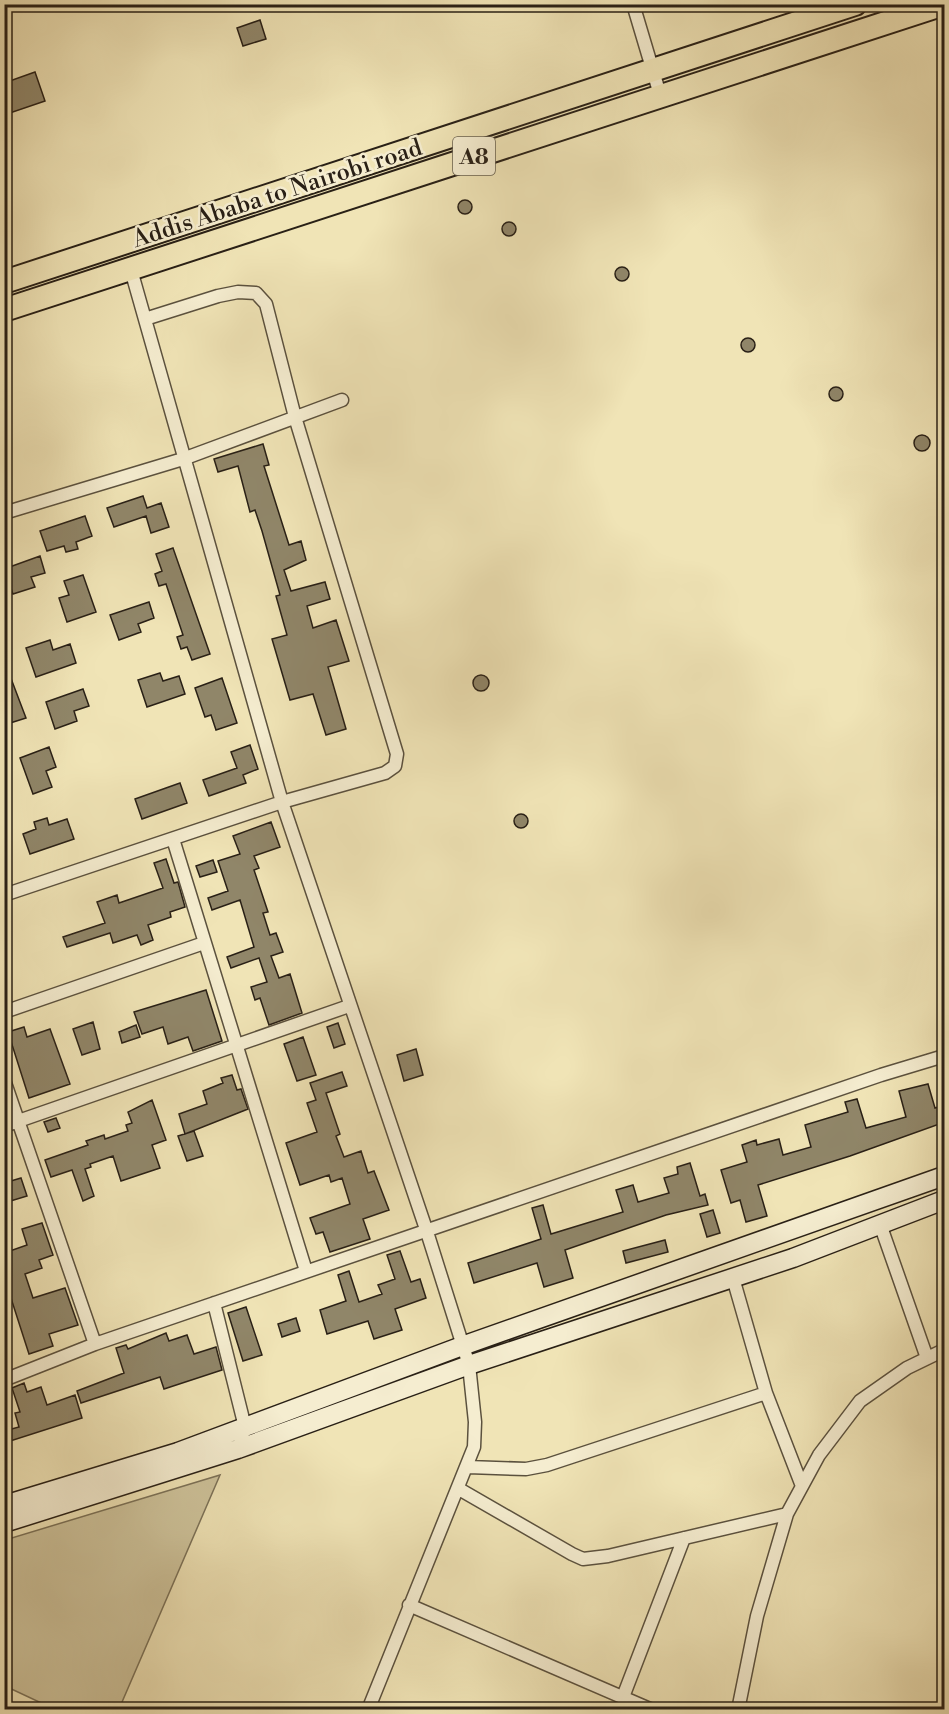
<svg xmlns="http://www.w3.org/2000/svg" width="949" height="1714" viewBox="0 0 949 1714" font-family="'Libre Bodoni',serif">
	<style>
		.green { fill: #cec39b; stroke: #7c7258; stroke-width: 1.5 }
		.building { fill: #908669; stroke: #292016; stroke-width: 1.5 }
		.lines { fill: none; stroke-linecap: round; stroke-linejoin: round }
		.street-casing { stroke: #5b513e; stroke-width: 15 }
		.secondary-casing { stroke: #292016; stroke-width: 21 }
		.highway-casing { stroke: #292016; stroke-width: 26 }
		.street { stroke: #f5edd0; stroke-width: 12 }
		.secondary { stroke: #f5edd0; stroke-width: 18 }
		.highway { stroke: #f0e4b6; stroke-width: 22 }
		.labels { text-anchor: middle; stroke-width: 5; stroke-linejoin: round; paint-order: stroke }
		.shield { fill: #f5edd0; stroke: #665e4e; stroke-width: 1.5 }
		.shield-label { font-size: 22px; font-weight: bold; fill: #292016 }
		.street-label { font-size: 24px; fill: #292016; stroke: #f5edd0 }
	</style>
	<rect width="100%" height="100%" fill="#f0e4b6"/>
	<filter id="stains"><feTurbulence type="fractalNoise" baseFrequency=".00333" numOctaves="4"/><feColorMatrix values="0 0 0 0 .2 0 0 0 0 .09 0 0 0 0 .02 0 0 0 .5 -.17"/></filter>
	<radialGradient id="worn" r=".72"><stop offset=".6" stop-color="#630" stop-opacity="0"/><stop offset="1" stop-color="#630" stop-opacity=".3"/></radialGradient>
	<path class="green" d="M220 1475 119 1709H54L5 1686V1540Z"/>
	<path class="building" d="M260 20 266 39 243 46 237 28Z
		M35 72 45 101 4 115V83Z
		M458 207a7 7 0 1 1 14 0a7 7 0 1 1-14 0Z
		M502 229a7 7 0 1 1 14 0a7 7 0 1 1-14 0Z
		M615 274a7 7 0 1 1 14 0a7 7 0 1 1-14 0Z
		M741 345a7 7 0 1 1 14 0a7 7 0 1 1-14 0Z
		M829 394a7 7 0 1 1 14 0a7 7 0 1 1-14 0Z
		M914 443a8 8 0 1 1 16 0a8 8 0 1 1-16 0Z
		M263 444 269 465 264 466 289 545 301 541 306 560 284 570 291 591 325 582 330 599 307 606 313 628 336 620 349 661 328 667 346 729 326 735 313 694 290 700 272 639 287 635 276 596 280 595 262 531 255 510 250 512 238 466 218 472 214 459Z
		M143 496 147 508 161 503 169 527 151 533 146 516 114 527 107 508Z
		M85 516 92 536 76 542 78 549 66 552 64 546 47 551 40 531Z
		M173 548 210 654 192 660 187 647 181 649 177 637 183 635 166 584 159 586 155 574 162 571 156 554Z
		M40 556 45 573 31 577 35 587 13 594 4 569Z
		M83 575 96 612 67 622 59 598 69 595 64 581Z
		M149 602 154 618 138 624 141 632 119 640 110 615Z
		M50 640 53 650 70 644 76 663 36 677 26 648Z
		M4 660 26 718 4 725Z
		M160 673 163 681 179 676 185 694 147 707 138 680Z
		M473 683a8 8 0 1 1 16 0a8 8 0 1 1-16 0Z
		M222 678 237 723 216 730 211 715 205 717 195 688Z
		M83 689 89 706 74 711 77 721 55 729 46 702Z
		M250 745 258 769 243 775 246 783 209 796 203 780 237 768 231 752Z
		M49 747 56 767 46 771 52 787 33 794 20 758Z
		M180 783 187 803 142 819 135 799Z
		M514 821a7 7 0 1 1 14 0a7 7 0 1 1-14 0Z
		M47 818 49 825 67 819 74 839 30 854 23 834 36 829 34 822Z
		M271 822 280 847 254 856 259 868 254 870 268 912 263 913 270 935 276 933 283 952 271 956 279 978 290 974 302 1013 269 1025 260 998 255 1000 251 987 267 982 259 958 231 968 227 957 254 947 240 900 212 910 208 898 228 891 218 861 240 854 233 836Z
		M166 859 174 883 178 882 185 907 170 912 171 917 148 925 153 940 141 945 137 935 113 943 110 933 67 947 63 937 105 923 97 902 117 895 119 903 163 888 154 863Z
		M213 860 217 872 200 877 196 866Z
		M206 990 222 1041 193 1051 188 1037 168 1044 163 1027 142 1034 134 1012Z
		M93 1022 100 1049 82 1055 73 1029Z
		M338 1023 345 1044 334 1048 327 1027Z
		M136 1025 140 1037 122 1043 119 1032Z
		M24 1027 27 1037 50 1029 70 1084 29 1098 8 1032Z
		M303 1037 316 1075 297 1081 284 1044Z
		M416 1049 423 1075 404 1081 397 1055Z
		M342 1072 347 1086 326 1093 340 1134 336 1136 344 1157 361 1151 368 1173 374 1171 389 1210 363 1219 370 1239 330 1252 323 1232 316 1234 310 1218 350 1204 342 1178 331 1182 329 1175 300 1185 286 1143 317 1132 307 1103 316 1100 310 1083Z
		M232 1075 237 1090 241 1089 248 1109 185 1134 179 1114 207 1104 203 1091 223 1083 221 1078Z
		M928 1084 935 1108 945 1105V1122L850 1156 758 1185 767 1216 746 1222 740 1200 731 1203 721 1170 747 1162 742 1145 756 1140 757 1145 779 1139 783 1155 811 1147 805 1125 848 1112 845 1102 857 1099 866 1128 906 1117 899 1091Z
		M152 1100 166 1140 152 1145 160 1168 121 1181 113 1156 90 1164 91 1167 85 1169 94 1196 83 1201 72 1170 51 1177 45 1160 88 1145 86 1141 104 1135 105 1139 128 1131 126 1125 132 1123 128 1112Z
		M56 1118 60 1128 48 1132 44 1122Z
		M194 1131 203 1156 187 1161 178 1136Z
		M690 1163 700 1196 705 1194 708 1205 666 1215 565 1250 573 1278 544 1287 537 1263 474 1283 468 1263 541 1239 532 1208 543 1205 551 1234 623 1212 616 1190 633 1185 638 1202 669 1193 664 1178 678 1174 677 1167Z
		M21 1178 27 1196 4 1203V1183Z
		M713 1210 720 1233 707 1237 700 1214Z
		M42 1223 53 1255 39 1260 42 1268 25 1274 33 1298 65 1288 78 1325 49 1334 53 1346 29 1354 9 1292 4 1294V1253L27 1245 22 1229Z
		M665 1240 668 1252 626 1263 623 1251Z
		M400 1251 411 1282 420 1279 426 1298 395 1309 402 1330 374 1339 368 1321 327 1334 320 1310 346 1301 338 1275 349 1271 359 1302 382 1294 378 1285 395 1279 387 1255Z
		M246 1307 262 1355 243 1361 228 1313Z
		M296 1318 300 1331 282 1337 278 1324Z
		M166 1333 169 1341 187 1335 194 1354 216 1347 222 1370 164 1389 160 1377 81 1403 77 1391 124 1373 116 1348 126 1345 128 1349Z
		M24 1383 27 1392 41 1387 47 1405 75 1395 82 1418 4 1443V1431L19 1427 15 1413 20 1412 12 1388Z"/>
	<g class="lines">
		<defs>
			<path id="street" d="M633 4 661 98
				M131 270 282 802 427 1232 469 1365 475 1422 474 1447 368 1710
				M4 513 183 459 342 400
				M173 839 306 1271
				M4 895 282 802 385 773 395 766 397 754 295 417 266 304 256 293 238 292 218 296 145 319
				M4 1012 204 943
				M4 1080 95 1344
				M4 1126 349 1006
				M880 1224 927 1358
				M733 1278 766 1393 802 1486
				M214 1303 245 1427 238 1449
				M4 1380 95 1344 881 1075 944 1056
				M468 1467 526 1469 547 1465 766 1393
				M459 1489 572 1554 583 1559 608 1556 787 1514
				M409 1605 652 1710
				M623 1697 684 1538
				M738 1710 757 1616 787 1514 819 1455 860 1401 907 1368 944 1350"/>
			<path id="secondary" d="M4 1505 178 1452 462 1346 944 1176
				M4 1523 238 1449 469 1365 793 1258 944 1200"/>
			<path id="highway" d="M4 282 855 4
				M4 310 944 4"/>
		</defs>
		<use href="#street" class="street-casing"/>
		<use href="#secondary" class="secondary-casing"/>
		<use href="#highway" class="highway-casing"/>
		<use href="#street" class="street"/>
		<use href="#secondary" class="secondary"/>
		<use href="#highway" class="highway"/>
	</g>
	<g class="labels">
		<rect class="shield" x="453" y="137" width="42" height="38" rx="4.5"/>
		<g class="shield-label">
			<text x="474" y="164">A8</text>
		</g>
		<g class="street-label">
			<text transform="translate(277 193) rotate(-18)" y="8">Addis Ababa to Nairobi road</text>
		</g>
	</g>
	<rect width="949" height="1714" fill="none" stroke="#f0e4b6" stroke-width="24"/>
	<rect x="6" y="6" width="937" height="1702" fill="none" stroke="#292016" stroke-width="3"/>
	<rect x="12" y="12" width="925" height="1690" fill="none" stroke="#292016" stroke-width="1.5"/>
	<rect width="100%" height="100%" filter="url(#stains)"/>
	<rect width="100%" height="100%" fill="url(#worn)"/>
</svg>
